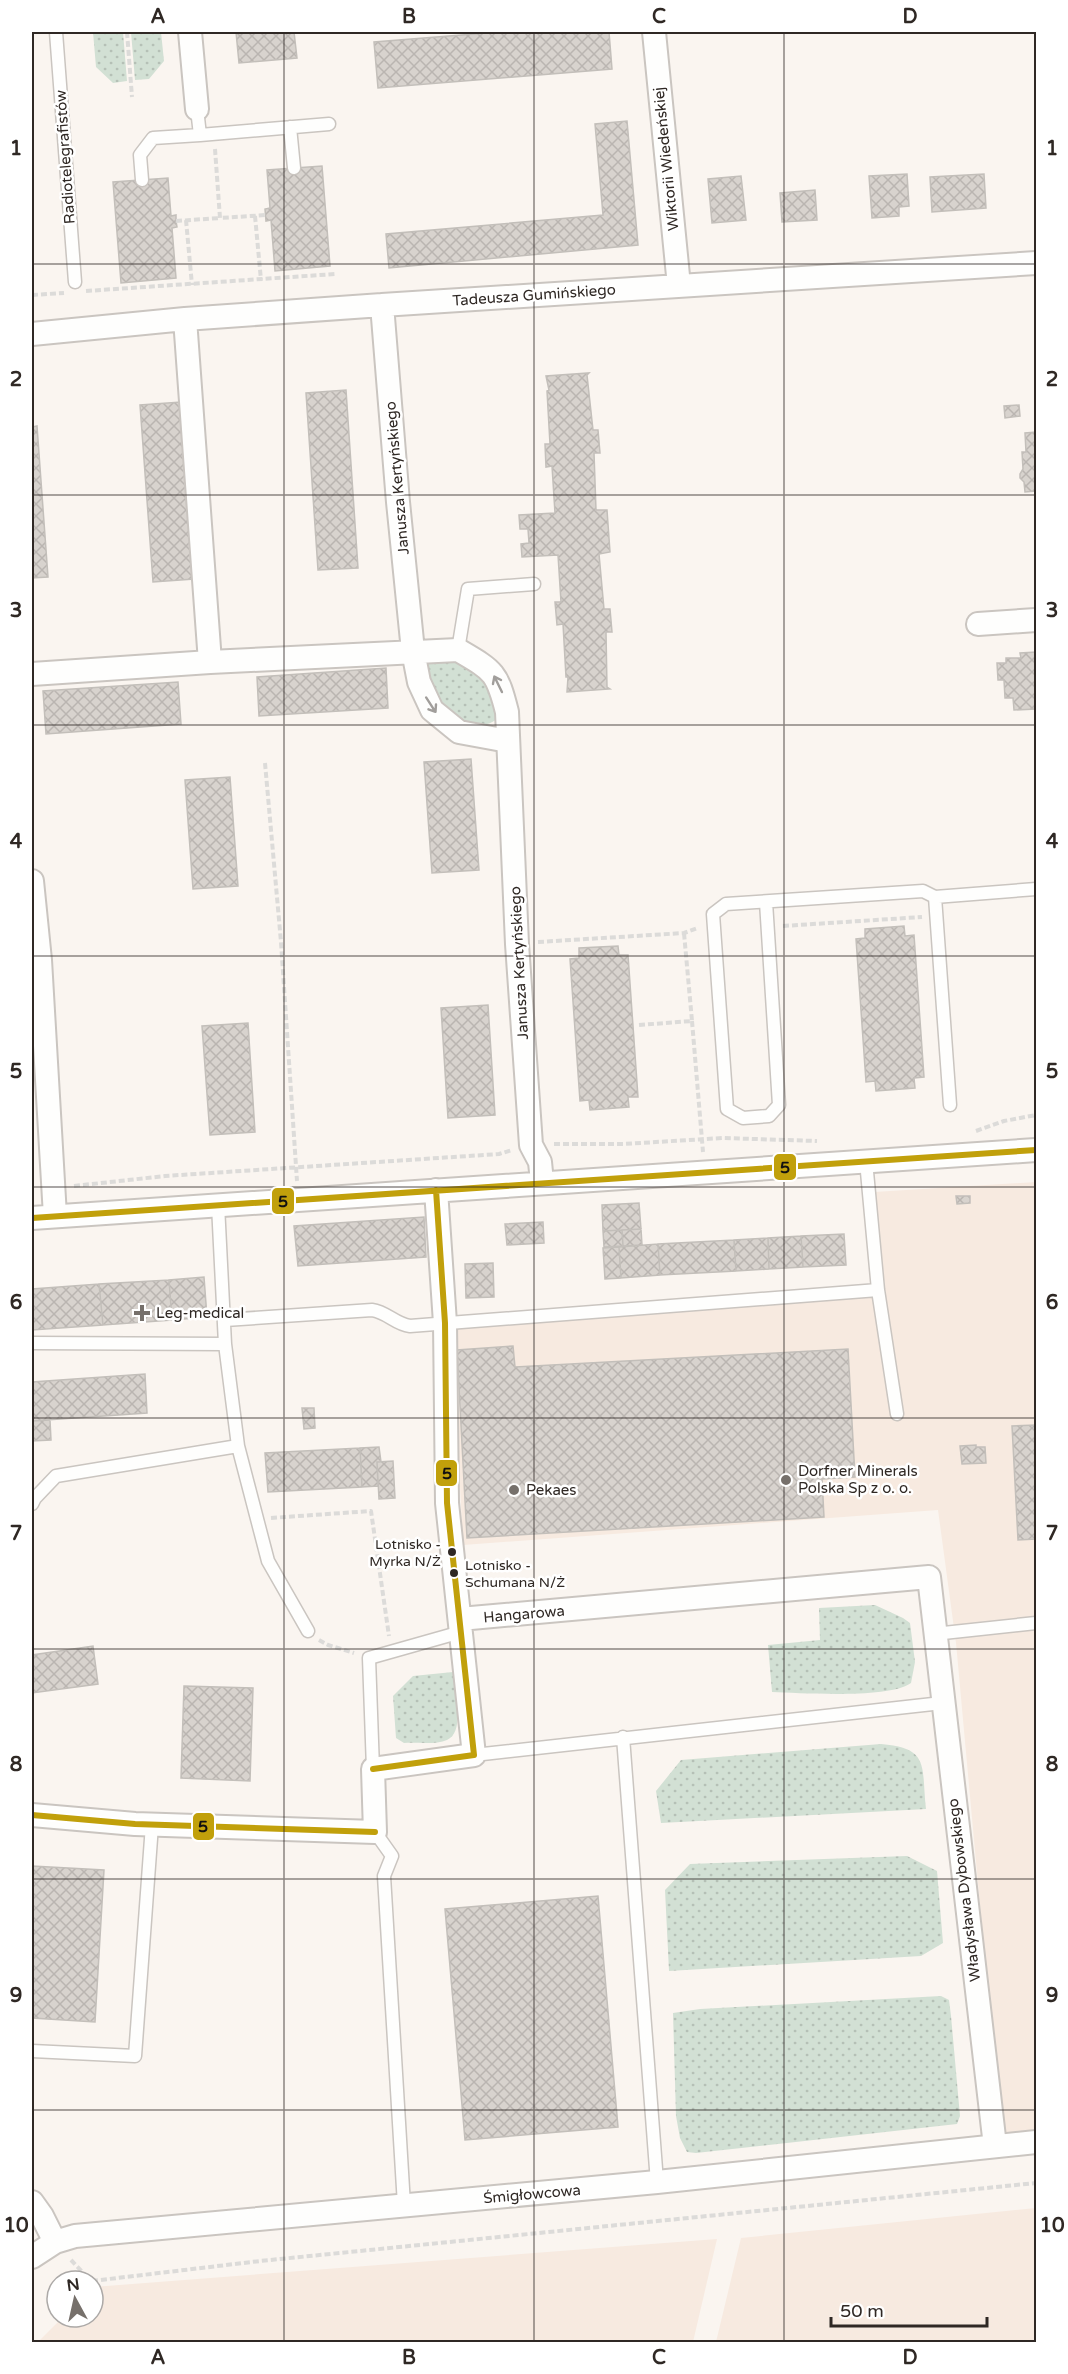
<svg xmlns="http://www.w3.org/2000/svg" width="1068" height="2374" viewBox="0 0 1068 2374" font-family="'Varela Round',sans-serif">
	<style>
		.built { fill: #f7eae0 }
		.grass { fill: url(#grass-dots) }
		.building { fill: url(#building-cross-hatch); stroke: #c3bfba; stroke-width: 1.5 }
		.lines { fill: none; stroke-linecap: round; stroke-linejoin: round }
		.lane-casing { stroke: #cac5c0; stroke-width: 15 }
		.street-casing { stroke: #cac5c0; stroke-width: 26 }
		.path { stroke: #dcdbd9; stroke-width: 4; stroke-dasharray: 6 3; stroke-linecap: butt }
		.lane { stroke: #fefefd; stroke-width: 12 }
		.street { stroke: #fefefd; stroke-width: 22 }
		.bus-1-casing { stroke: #fff; stroke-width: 10 }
		.bus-1 { stroke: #c1a00b; stroke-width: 6 }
		.oneway { stroke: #a19e9b }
		.grid { fill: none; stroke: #2f2824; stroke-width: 1.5; stroke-opacity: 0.55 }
		.poi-dot { fill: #76706b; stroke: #fff; stroke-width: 2 }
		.bus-dot { fill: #2f2824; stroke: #fff; stroke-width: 2 }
		.labels { text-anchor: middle; stroke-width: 5; stroke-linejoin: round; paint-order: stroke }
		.bus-label { font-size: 14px; fill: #2f2824; stroke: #fff; text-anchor: end }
		.street-label { font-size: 15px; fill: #2f2824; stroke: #fff }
		.poi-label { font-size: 15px; fill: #2f2824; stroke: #fff; text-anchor: start }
		.line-badge { stroke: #fff; stroke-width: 2 }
		.pale-badge-label { font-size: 16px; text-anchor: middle; font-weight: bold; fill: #111 }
		.neatline { fill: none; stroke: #2f2824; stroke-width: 2 }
		.grid-label { font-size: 20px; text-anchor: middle; font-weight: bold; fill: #2f2824 }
	</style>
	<defs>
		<pattern id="grass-dots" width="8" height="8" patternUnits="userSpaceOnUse" patternTransform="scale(1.5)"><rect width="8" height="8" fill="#d2e0d4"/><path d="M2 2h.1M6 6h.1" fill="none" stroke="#b5c0b6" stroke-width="1.8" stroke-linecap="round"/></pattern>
		<pattern id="building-cross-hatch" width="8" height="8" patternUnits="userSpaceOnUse" patternTransform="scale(1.5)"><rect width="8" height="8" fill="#d8d3ce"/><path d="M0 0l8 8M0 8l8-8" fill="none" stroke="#bab5b1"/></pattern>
	</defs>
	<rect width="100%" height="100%" fill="#faf5f0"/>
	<path class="built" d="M1036 1182V2131L1001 2135 956 1643 938 1510 463 1545 452 1329 886 1296 874 1192Z
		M1036 2208V2342H716L741 2238Z
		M717 2239 693 2342H38L63 2317H93V2287Z"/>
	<path class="grass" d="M93 32H123L127 81 113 83 96 67Z
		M131 32H161L164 61 149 79 135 80Z
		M426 659C436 660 450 658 460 661 482 668 501 698 497 719 474 738 434 706 427 683 425 676 426 667 426 659Z
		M875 1605 903 1618 910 1623 915 1662 911 1683C889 1699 802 1693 772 1692L768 1645 820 1640 819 1608Z
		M453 1672C454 1689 466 1732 447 1740 436 1745 417 1742 404 1743L396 1738 393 1696 413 1676Z
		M881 1744C931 1748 921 1767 926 1809L661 1823 656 1791 681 1760Z
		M907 1856 937 1871 943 1943 921 1956 669 1971 665 1890 690 1864Z
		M941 1996 949 2000 951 2016 960 2116 957 2124 696 2153 687 2152 680 2138 676 2116 673 2013 700 2009Z"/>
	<path class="building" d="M236 32H294L297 58 239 63Z
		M499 32H609L612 69 378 88 374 42Z
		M627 121 638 245 389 268 386 234 603 215 595 124Z
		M322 166 330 266 275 271 271 220 266 221 265 209 270 208 267 170Z
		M907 174 909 206 899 207V216L872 218 869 176Z
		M984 174 986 208 932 212 930 177Z
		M741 176 746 220 712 223 708 179Z
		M168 178 171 216 176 215V221L177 227 172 228 176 278 121 283 113 182Z
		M815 190 817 220 782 222 780 193Z
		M589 373 587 375 593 430H598L600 453H594L596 510H607L610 552 599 554 604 609H610L612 632H606L607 687 610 689 567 692 568 677H566L563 624 557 625 555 602H561L558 555 522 557 521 544 529 543 528 529H520L519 515 555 513 552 466 546 467 545 444H550L547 391 549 390 546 376Z
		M346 390 358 568 318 570 306 393Z
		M181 402 194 579 153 582 140 405Z
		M1019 405 1020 416 1005 418 1004 406Z
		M37 426 48 577 32 578V427Z
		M1036 432V491L1025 492 1024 482 1020 478V474L1023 469 1022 452H1026L1025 433Z
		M1036 652V709L1014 710 1013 698H1005L1004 680H998L997 663H1006V658H1021L1020 653Z
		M386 668 388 708 259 716 257 677Z
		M178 682 181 724 46 734 43 691Z
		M471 759 479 870 432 873 424 762Z
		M230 777 238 886 193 889 185 780Z
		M904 926 905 936 914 935 924 1077 914 1078 915 1088 876 1091 875 1081 866 1082 856 939 865 938V929Z
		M618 946 619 955H628L638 1097H628L629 1107 590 1110 589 1100 580 1101 570 959 579 958V948Z
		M488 1005 495 1115 448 1118 441 1008Z
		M248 1023 255 1132 210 1135 202 1026Z
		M956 1196H970V1203L957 1204Z
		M639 1203 641 1229 603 1231 602 1205Z
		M424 1217 426 1257 298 1266 294 1226Z
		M543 1222 544 1243 507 1245 505 1224Z
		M641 1229 642 1245 623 1246 622 1230Z
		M622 1230 623 1246 604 1247 603 1231Z
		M844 1234 846 1265 803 1267 801 1236Z
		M801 1236 803 1267 769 1269 768 1238Z
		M768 1238 769 1269 736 1271 734 1240Z
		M734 1240 736 1271 660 1275 658 1244Z
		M658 1244 660 1275 621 1278 619 1247Z
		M619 1247 621 1278 605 1279 603 1248Z
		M493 1263 494 1297 466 1298 465 1264Z
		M204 1277 207 1317 172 1320 169 1280Z
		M169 1280 172 1320 103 1325 99 1284Z
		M99 1284 103 1325 32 1330V1289Z
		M513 1346 515 1367 848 1349 855 1477 822 1479 824 1517 467 1538 457 1350Z
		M145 1374 147 1413 32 1421V1382Z
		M302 1408H314L315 1428 304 1429Z
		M50 1420 51 1440 32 1441V1421Z
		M1036 1425V1539L1018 1540 1012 1426Z
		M976 1445V1447H985L986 1463 962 1464 960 1446Z
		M379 1447 381 1462H377L378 1486 362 1487 360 1448Z
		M360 1448 362 1487 268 1492 265 1453Z
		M393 1461 395 1498 379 1499 377 1462Z
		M93 1646 98 1684 32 1693V1655Z
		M184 1686 253 1688 250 1781 181 1778Z
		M32 1866 104 1870 95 2022 32 2018Z
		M598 1896 618 2127 465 2140 445 1909Z"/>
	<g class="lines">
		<defs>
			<path id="lane" d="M56 32 75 282
				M290 127 294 168
				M200 135 329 124
				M142 180 140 155 153 138 200 135 197 109
				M458 650 468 589 534 584
				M935 897 1036 889
				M766 902 779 1105 769 1116 743 1118 727 1109 713 914 726 904 923 891 935 897 950 1105
				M866 1161 878 1290 897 1414
				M218 1205 225 1344 238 1446 268 1561 308 1631
				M225 1320 372 1310C387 1312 395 1324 410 1326L878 1290
				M32 1343 225 1344
				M32 1504 35 1498 56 1476 238 1446
				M934 1634 1036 1623
				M623 1737 657 2182
				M474 1755 942 1703
				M373 1769 369 1658 461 1632
				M375 1832 392 1856 384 1876 404 2205
				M32 2051 135 2056 152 1825"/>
			<path id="street" d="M190 32 197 109
				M654 32 679 286
				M382 305 398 502 413 651 419 682 432 710 459 732 508 741
				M185 319 210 662
				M32 334 185 319 382 305 1036 263
				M978 624 1036 620
				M32 674 210 662 458 650C494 671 497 672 507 712L517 944 531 1145 540 1162 542 1182
				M32 881 40 960 55 1216
				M32 1218 1036 1150
				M460 1619 929 1577 995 2146
				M32 1815 135 1824 375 1832 373 1769 474 1755 447 1503 445 1323 436 1190
				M32 2202 42 2216 55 2242
				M32 2257 55 2242 75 2236 657 2182 1036 2142"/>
		</defs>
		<use href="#lane" class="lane-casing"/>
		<use href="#street" class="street-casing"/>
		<path class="path" d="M127 32 132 97
			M215 149 220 218 266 215
			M255 216 261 280
			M186 220 192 285
			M176 221 220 218
			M86 291 335 274
			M32 295 64 293
			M265 763 281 942 297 1181
			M783 926 922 917
			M538 942 684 933 698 928
			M692 1021 703 1152
			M639 1025 692 1021 684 933
			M976 1131 1004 1121 1036 1115
			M554 1144H623L723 1138 817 1141
			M74 1186 165 1176 499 1154 512 1150
			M271 1518 371 1511 389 1636
			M319 1640 328 1645 354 1653
			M71 2260 91 2281
			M92 2281 260 2261 1036 2183"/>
		<use href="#lane" class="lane"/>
		<use href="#street" class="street"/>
		<defs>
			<path id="bus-1" d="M436 1190 445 1323 447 1503 474 1755
				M32 1218 1036 1150
				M373 1769 474 1755
				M32 1815 135 1824 375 1832"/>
		</defs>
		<use href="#bus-1" class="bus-1-casing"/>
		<use href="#bus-1" class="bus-1"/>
	</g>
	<defs><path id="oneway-shaft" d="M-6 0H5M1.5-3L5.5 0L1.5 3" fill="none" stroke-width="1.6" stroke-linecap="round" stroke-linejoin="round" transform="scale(1.5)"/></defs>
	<g class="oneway">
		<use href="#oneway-shaft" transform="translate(498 684) rotate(-116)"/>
		<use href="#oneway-shaft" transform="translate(431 705) rotate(57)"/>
	</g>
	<path class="grid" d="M284 32V2342M534 32V2342M784 32V2342M32 264H1036M32 495H1036M32 725H1036M32 956H1036M32 1187H1036M32 1418H1036M32 1649H1036M32 1879H1036M32 2110H1036"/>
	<g class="poi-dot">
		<path d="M139 1304h6v6h6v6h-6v6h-6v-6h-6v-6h6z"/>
		<circle cx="786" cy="1480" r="6"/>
		<circle cx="514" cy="1490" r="6"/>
	</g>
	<g class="bus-dot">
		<circle cx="452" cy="1552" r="5"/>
		<circle cx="454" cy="1573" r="5"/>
	</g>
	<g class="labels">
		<g class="bus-label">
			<text x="441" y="1549">Lotnisko -<tspan x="441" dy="17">Myrka N/Ż</tspan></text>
			<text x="465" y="1570" text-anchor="start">Lotnisko -<tspan x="465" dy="17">Schumana N/Ż</tspan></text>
		</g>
		<g class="street-label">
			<text transform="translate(65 157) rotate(-94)" y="5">Radiotelegrafistów</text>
			<text transform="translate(666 159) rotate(-96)" y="5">Wiktorii Wiedeńskiej</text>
			<text transform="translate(534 295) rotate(-4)" y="5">Tadeusza Gumińskiego</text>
			<text transform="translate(397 478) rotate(-95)" y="5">Janusza Kertyńskiego</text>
			<text transform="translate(519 963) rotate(-93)" y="5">Janusza Kertyńskiego</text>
			<text transform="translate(524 1614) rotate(-5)" y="5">Hangarowa</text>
			<text transform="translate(964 1890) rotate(-97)" y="5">Władysława Dybowskiego</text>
			<text transform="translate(532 2194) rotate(-5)" y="5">Śmigłowcowa</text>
		</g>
		<g class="poi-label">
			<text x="156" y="1318">Leg-medical</text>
			<text x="798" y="1476">Dorfner Minerals<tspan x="798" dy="17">Polska Sp z o. o.</tspan></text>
			<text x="526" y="1495">Pekaes</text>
		</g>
	</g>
	<g class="line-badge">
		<rect x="773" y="1153" width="24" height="28" rx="6" fill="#c1a00b"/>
		<rect x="271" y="1187" width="24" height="28" rx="6" fill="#c1a00b"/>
		<rect x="435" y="1459" width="23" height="28" rx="6" fill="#c1a00b"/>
		<rect x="192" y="1812" width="23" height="29" rx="6" fill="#c1a00b"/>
	</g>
	<g class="pale-badge-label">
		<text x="785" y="1173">5</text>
		<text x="283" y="1207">5</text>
		<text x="447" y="1479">5</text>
		<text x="203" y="1832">5</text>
	</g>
	<rect width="1068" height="2374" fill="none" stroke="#ffffff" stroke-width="66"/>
	<g transform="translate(75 2299) rotate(352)"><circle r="28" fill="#ffffff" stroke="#aca9a7" stroke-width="1.5"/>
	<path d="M0-4.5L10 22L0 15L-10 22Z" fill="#76706b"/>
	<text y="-9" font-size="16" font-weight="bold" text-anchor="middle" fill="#2f2824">N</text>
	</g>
	<path d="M831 2317v9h156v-9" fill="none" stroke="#2f2824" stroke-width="3"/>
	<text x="840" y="2317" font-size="18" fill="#2f2824" stroke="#ffffff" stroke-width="4.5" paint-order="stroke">50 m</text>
	<rect x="33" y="33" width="1002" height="2308" class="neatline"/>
	<g class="grid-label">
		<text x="158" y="23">A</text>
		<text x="409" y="23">B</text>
		<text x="659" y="23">C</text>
		<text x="910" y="23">D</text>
		<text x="16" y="155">1</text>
		<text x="1052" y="155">1</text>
		<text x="16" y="386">2</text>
		<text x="1052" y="386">2</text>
		<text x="16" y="617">3</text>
		<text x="1052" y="617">3</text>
		<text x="16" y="848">4</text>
		<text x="1052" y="848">4</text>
		<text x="16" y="1078">5</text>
		<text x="1052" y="1078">5</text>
		<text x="16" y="1309">6</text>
		<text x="1052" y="1309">6</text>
		<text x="16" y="1540">7</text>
		<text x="1052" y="1540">7</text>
		<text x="16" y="1771">8</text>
		<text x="1052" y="1771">8</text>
		<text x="16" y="2002">9</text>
		<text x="1052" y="2002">9</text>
		<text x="16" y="2232">10</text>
		<text x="1052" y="2232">10</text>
		<text x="158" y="2364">A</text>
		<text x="409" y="2364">B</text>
		<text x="659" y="2364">C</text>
		<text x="910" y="2364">D</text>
	</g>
</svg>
